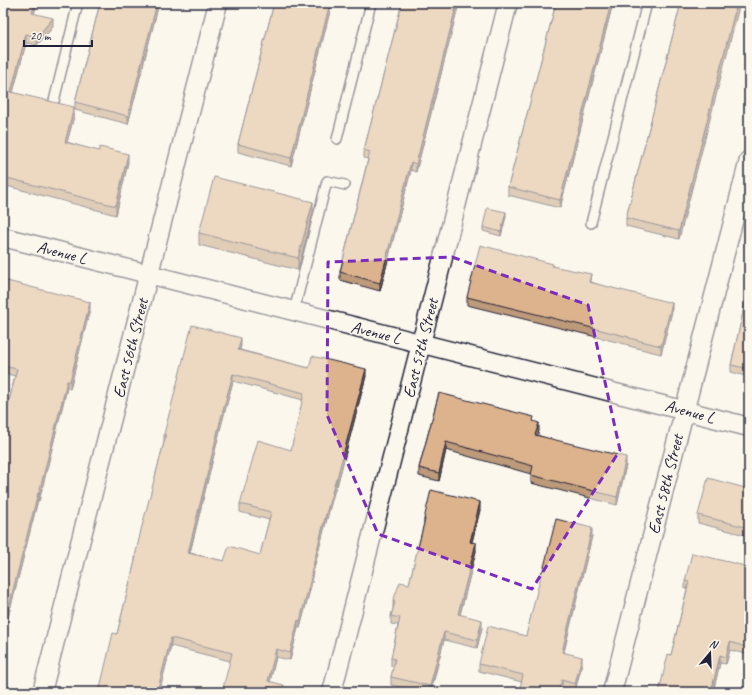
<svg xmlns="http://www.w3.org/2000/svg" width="752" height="695" viewBox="0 0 752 695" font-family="Caveat,sans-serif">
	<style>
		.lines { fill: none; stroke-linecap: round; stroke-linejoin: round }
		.service-casing { stroke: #22223b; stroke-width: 12 }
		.minor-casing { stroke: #22223b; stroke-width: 21 }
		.service { stroke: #fbf7ec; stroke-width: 9 }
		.minor { stroke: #fbf7ec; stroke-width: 18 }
		.wall { fill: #bd9a79; stroke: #22223b; fill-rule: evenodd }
		.shaded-wall { fill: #9a7d63; stroke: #22223b }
		.building { fill: #dcb38d; stroke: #22223b; fill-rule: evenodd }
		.marked { fill: none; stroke: #7b2cbf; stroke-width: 3; stroke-dasharray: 8 5; stroke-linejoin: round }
		.labels { text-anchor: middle; stroke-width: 3; stroke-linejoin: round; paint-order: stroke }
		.street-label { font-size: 17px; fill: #22223b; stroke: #fbf7ec }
	</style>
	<rect width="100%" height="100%" fill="#fbf7ec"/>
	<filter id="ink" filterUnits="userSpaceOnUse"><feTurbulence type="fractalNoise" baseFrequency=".025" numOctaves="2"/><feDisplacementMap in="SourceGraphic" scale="8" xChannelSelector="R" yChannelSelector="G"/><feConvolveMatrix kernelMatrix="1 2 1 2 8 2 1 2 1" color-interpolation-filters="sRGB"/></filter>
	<g filter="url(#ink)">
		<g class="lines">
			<defs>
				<path id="service" d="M54 101 78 3
					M337 139 371 3
					M591 223 647 3
					M294 311 327 181 345 185"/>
				<path id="minor" d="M3 237 749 427
					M42 692 218 3
					M332 692 508 3
					M612 692 749 160"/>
			</defs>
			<use href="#service" class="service-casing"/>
			<use href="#minor" class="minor-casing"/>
			<use href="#service" class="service"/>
			<use href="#minor" class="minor"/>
		</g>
		<path class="wall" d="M3 3H37L34 14 53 27 37 45 26 43 13 92 74 116 67 142 128 162 116 215 3 185Z
			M100 3H159L128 124 75 110V102Z
			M274 3H332L291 166 238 152V144Z
			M402 3H459L416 172 411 170 380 291 340 280V272L368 159 364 158V150Z
			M556 3H613L560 208 508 195V187Z
			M681 3 679 239 626 226V218Z
			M313 213 298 270 199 245V233Z
			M506 216 501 236 483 231V227Z
			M3 280 90 309 70 389 67 388 39 501 38 500 3 637 6 413 15 376 3 373Z
			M591 282 672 311 661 354 629 346V345L467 305V297Z
			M749 286V377L731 372V365Z
			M241 345 240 350 309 368 366 376 337 486 336 485 325 525 312 576V582L300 628H298L290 660 276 657 270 682 284 692 230 661 171 646 159 692H99L117 634 135 561V557L164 442V434ZM233 381 303 400 291 450 240 504V512L269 520 260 555 224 561 190 553 221 426Z
			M439 393 534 422 539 431 537 435 626 465 617 505 531 483V474L446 450 439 481 419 476V468Z
			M749 489V536L698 523V515Z
			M480 510 472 542 476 551 460 615 482 628 477 648 444 640 431 692H422L391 685V677L394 667 391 666V658L398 625 391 624V616L393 609V601L409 584 424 524V519Z
			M592 536 564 652 582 664 575 691 562 688 522 682 479 671V664L526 636 543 571Z
			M749 567V655L730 650 726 664 720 663 713 692H659L671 655 687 589 685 588V581Z"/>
		<path class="shaded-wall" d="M35 3H37L32 21V13Z
			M157 3H159L128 124V116Z
			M330 3H332L291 166V158Z
			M457 3H459L416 172V164Z
			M611 3H613L560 208V200Z
			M737 3H740L679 239V231Z
			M53 18V27L37 45V37Z
			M26 34V43L11 100V92Z
			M74 107V116L65 150V142Z
			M128 154V162L116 215V206Z
			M411 162V170L380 291V283Z
			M313 202V213L298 270V258Z
			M506 212V216L501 236V232Z
			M591 274V282L589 290V282Z
			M90 302V309L70 389V381Z
			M672 303V311L661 354V346Z
			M241 338V345L238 357V350Z
			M366 369V376L337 486V478Z
			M233 374V381L221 426 188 560V553L221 418Z
			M67 381V388L39 501V493Z
			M539 423V431L535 442V435Z
			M446 442V450L439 481V473Z
			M626 457V465L617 505V497Z
			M336 478V485L312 576V582L300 628V621L311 574Z
			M38 493V500L3 637V629Z
			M480 502V510L470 549V542Z
			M592 528V536L562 659V652Z
			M476 543V551L458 622V614Z
			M298 620V628L290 660V653Z
			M482 620V628L477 648V640Z
			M444 632V640L430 692V686Z
			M171 638V646L159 692H157Z
			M730 642V650L726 664V657Z
			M276 649V657L268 689V681Z
			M720 655V663L713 692H711Z
			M582 657V664L575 691V684Z
			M562 680V688L560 692H558Z"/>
		<path class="building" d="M3 3H35L32 13 53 18 37 37 26 34 11 92 74 107 65 142 99 151 100 147 128 154 116 206 3 177Z
			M100 3H157L128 116 75 102Z
			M274 3H330L291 158 238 144Z
			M402 3H457L416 164 411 162 380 283 340 272 370 152 364 150Z
			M556 3H611L560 200 508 187Z
			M681 3H737L679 231 626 218Z
			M214 177 313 202 298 258 199 233Z
			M487 208 506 212 501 232 483 227Z
			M480 245 553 264 552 266 591 274 589 282 672 303 661 346 629 338V337L467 297Z
			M3 280 90 302 70 381H67L39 493H38L3 629V412L6 413 17 369 3 366Z
			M749 286V369L731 365Z
			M192 325 241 338 238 350 309 368 312 356 366 369 337 478H336L325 518 311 574H312L300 621 298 620 290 653 276 649 268 681 284 685 282 692H222L232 653 171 638 157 692H99L113 633 117 634 136 557H135L141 530 166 435 164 434ZM233 374 304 393 291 450 258 440 240 504 271 512 260 555 229 546 224 561 188 553 221 418Z
			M439 393 534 417 533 421 539 423 535 435 626 457 617 497 531 475 533 466 446 442 439 473 419 468Z
			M708 478 749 489V528L698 515Z
			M431 490 480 502 470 542 476 543 458 614 482 620 477 640 444 632 430 686 391 677 395 659 391 658 400 618 391 616 395 602 393 601 400 582 409 584 425 519H424Z
			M556 519 592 528 562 652 582 657 575 684 562 680 558 692H519L523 675 479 664 488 626 526 636 542 571H543Z
			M692 553 749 567V648L730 642 726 657 720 655 711 692H659L668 654 671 655 689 582 685 581Z"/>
	</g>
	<path d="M0 0H752V695H0ZM452 257 588 305 620 450 532 589 378 534 327 415 328 262Z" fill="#fbf7ec" fill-opacity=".55" fill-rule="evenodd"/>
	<path class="marked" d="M452 257 588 305 620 450 532 589 378 534 327 415 328 262Z"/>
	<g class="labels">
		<g class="street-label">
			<text transform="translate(62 252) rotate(14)" y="6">Avenue L</text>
			<text transform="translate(376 332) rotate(14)" y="6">Avenue L</text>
			<text transform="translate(130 348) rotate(-76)" y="6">East 56th Street</text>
			<text transform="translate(420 348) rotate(-76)" y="6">East 57th Street</text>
			<text transform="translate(690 411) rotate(15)" y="6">Avenue L</text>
			<text transform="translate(665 484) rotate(-76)" y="6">East 58th Street</text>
		</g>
	</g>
	<rect width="752" height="695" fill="none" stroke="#fbf7ec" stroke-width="16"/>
	<rect x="8" y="8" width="736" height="679" fill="none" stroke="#22223b" stroke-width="1.5" filter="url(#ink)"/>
	<g transform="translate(710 653) rotate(19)" stroke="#fbf7ec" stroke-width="3" paint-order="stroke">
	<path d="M0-3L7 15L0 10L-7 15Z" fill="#22223b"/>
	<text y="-6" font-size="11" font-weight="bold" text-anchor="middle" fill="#22223b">N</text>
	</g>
	<path d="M24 40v6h68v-6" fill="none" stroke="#22223b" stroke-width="2"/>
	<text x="30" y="40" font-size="12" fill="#22223b" stroke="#fbf7ec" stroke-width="3" paint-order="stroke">20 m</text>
</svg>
